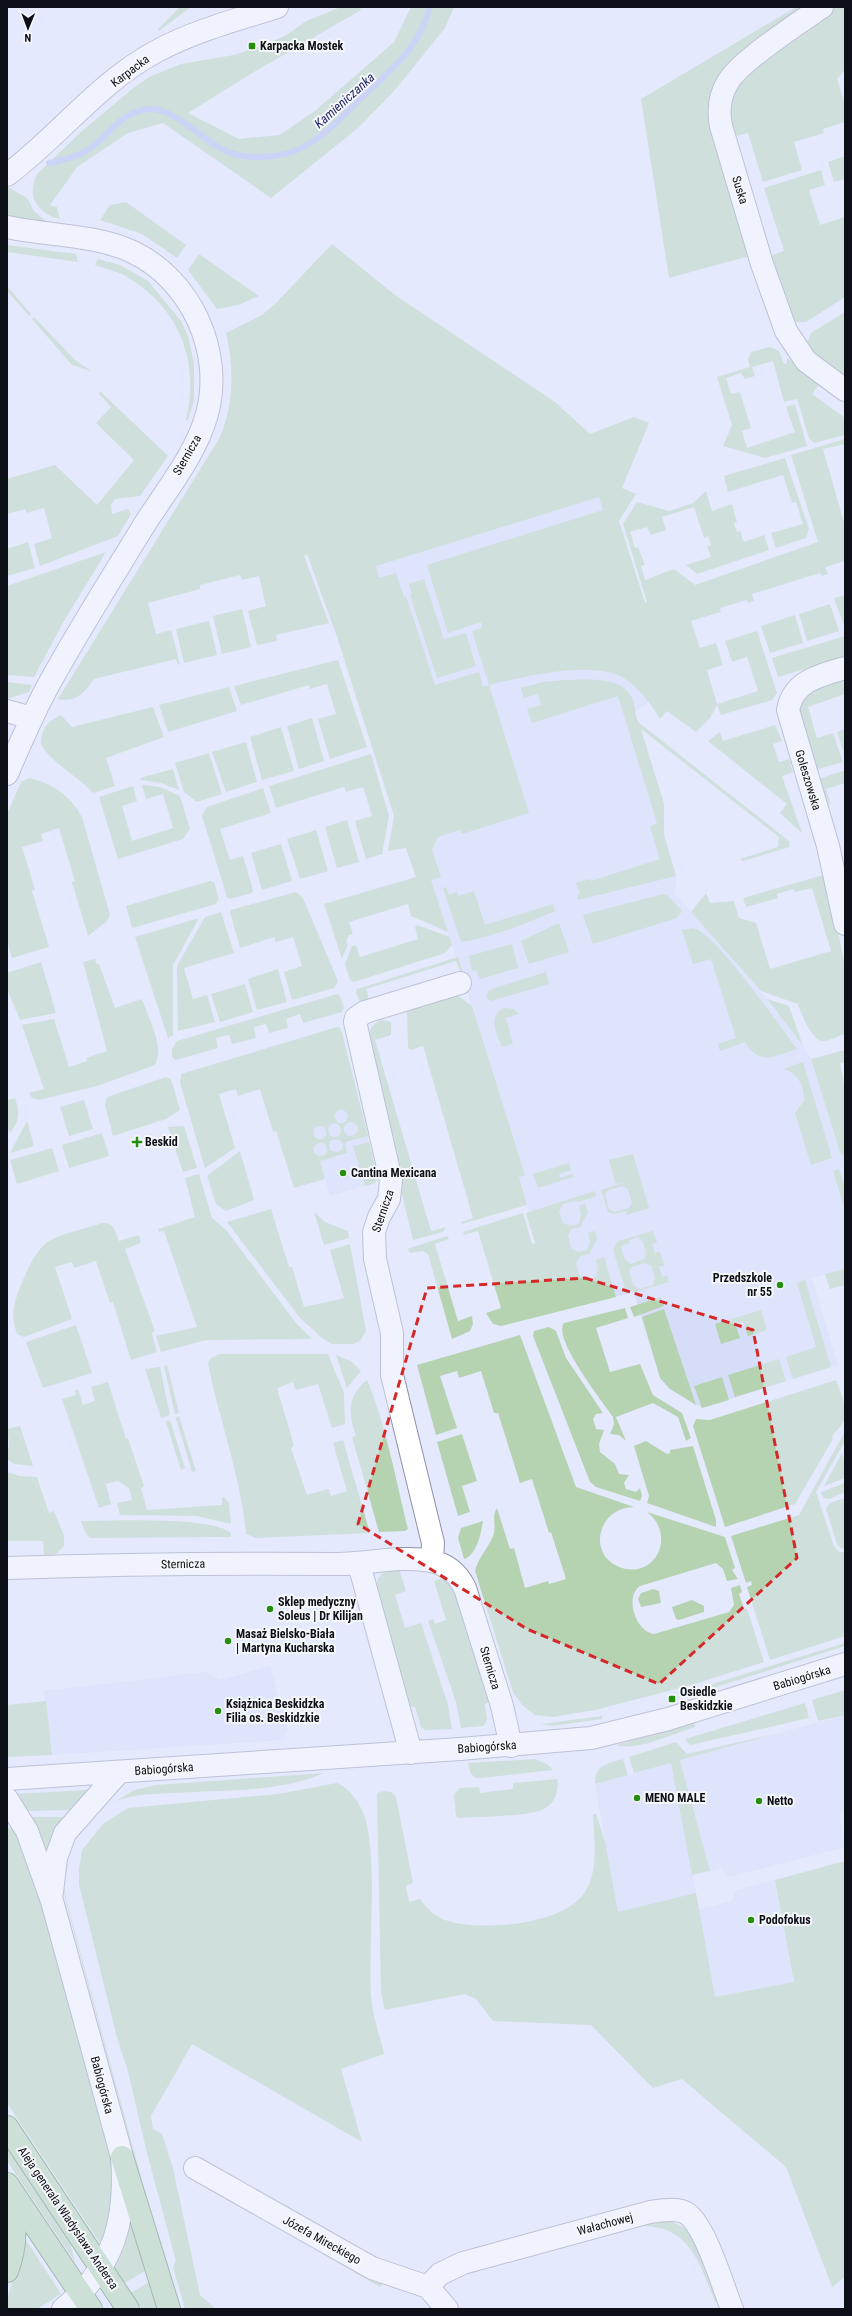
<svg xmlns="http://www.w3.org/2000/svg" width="852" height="2316" viewBox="0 0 852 2316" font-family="'Roboto Condensed',sans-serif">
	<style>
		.built { fill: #d6ddf8 }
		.green { fill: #b6d3b1; fill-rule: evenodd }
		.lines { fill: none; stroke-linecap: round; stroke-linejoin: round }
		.stream { stroke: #adb9ef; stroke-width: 6 }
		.minor-casing { stroke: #8d92a5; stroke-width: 24 }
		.major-casing { stroke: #567e53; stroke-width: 24 }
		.minor { stroke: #fff; stroke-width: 22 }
		.major { stroke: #b2d5ac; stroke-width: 22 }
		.marked { fill: none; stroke: #d62828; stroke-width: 3; stroke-dasharray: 8 5; stroke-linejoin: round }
		.poi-dot { fill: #258e0f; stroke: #f6f7fb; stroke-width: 1.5 }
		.labels { text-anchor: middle; stroke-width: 4; stroke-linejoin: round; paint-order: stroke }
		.poi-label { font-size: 12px; font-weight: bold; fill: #0d0f16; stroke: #f6f7fb; text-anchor: start }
		.street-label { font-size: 12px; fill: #0d0f16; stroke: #f6f7fb }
		.water-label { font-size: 13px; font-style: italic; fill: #222765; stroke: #f6f7fb }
	</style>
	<rect width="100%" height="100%" fill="#e4e9fe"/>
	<path class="built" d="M596 448 649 702 635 712 664 804V835L676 876 675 894 738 963 803 1046 811 1059 841 1155H845V1269L812 1278 838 1365 702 1408 670 1389 660 1378 634 1292 582 1305 551 1205 529 1212 519 1176 525 1175 439 903 433 904 338 540Z
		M356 1088 378 1180 375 1183 330 1196 320 1161 311 1163 292 1106Z
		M270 1666 288 1731 282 1740 52 1755 44 1691 206 1672 220 1680Z
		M845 1715V1811L839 1813 845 1847 729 1877 721 1868 710 1871 680 1760Z
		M671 1763 696 1893 618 1913 595 1784Z
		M775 1880 794 1982 715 1997 698 1910 732 1901 736 1890Z"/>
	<path class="green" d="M180 7H191L159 31 158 29Z
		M341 7H360L361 10 254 72 188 113 239 139 280 135 316 110 394 42 411 7H454L445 28 395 90 358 128 271 198 163 123 128 133 77 167 50 205 57 207 60 219C37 214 25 194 38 173L81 132 132 89 149 77 181 64 234 55 263 45 287 35 306 21Z
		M796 7H810L715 84 753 255 669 278 641 99Z
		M835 7H845V70L837 79 845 104V122L823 129 824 133 794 142 802 170 763 182 748 133 732 137C727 109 727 96 745 73Z
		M845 156V179L834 182 828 162Z
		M821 170 825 185 809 190 820 225 845 217V297L806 322H794L769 256 784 251 764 188Z
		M8 187 27 198 34 211 47 222 12 217 7 214Z
		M126 202 186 245 177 258 142 234 100 220 110 205Z
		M332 244 395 295 555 402 590 434 634 417 649 423 622 488 636 494 619 521 645 603 647 602 623 524 637 502 669 511 693 503 706 491 712 511 732 504 737 522 734 523 737 532 740 531 744 542 764 535 769 550 697 574 686 565 711 557 707 546 711 545 708 536 704 538 694 507 662 517 666 530 651 535 647 527 630 532 635 548 638 547 645 565 641 566 645 580 674 569 695 585 818 542 791 455 845 439V444L823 449 845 526V561L825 567 828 574 822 576 820 573 752 594 754 601 748 603 747 600 720 608 721 612 691 621 700 648 716 643 723 665 707 670 717 704 758 691 747 657 732 662 725 641 757 631 777 693 772 700 721 715 717 705 710 718 696 732 667 711 660 719C651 704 638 686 622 677 590 660 522 677 489 685L529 813 462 834 460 830 438 837 432 850 441 877 431 880 448 932 411 916 408 904 349 922 353 934 349 935 346 942 348 944 342 959 324 904 416 877 406 848 388 851 394 816 337 637 307 554 304 556 329 623 276 635 277 641 257 645 248 611 266 606 259 576 242 580 240 575 200 585V589L148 603 156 634 171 630 180 664 178 665 176 659 94 679C85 692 76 703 58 699L220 437C234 404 234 367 226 333L262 315 275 304ZM599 497 603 510 427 565 448 633 481 622 482 628 472 631 489 685 483 687 479 672 435 685 406 596 404 597 396 573 379 578 376 566Z
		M7 245 76 254 78 262 7 252Z
		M199 254 259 296 238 305 217 309 188 270Z
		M98 259 120 265 148 281 181 321 188 336 194 363V400L188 420H186C200 359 179 307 124 275 115 271 104 268 95 265Z
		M7 286 31 314 29 316 7 291Z
		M845 312V381L813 357 806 346 811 333Z
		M34 317 75 360 91 371 72 365 32 319Z
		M770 347 779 351 784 364 787 363V358L820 383 812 394 845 418V435L814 443 809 438 797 399 784 402 773 361 752 367 755 376 745 379 741 373 726 378 731 394 740 392 751 428 742 431 747 448 795 432 786 407 795 404 807 446 765 458 723 446 732 425 717 377 750 367 748 359 751 352Z
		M100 391 168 456 140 496 115 499 111 505 112 514 128 509 131 514 118 536 40 566 34 544 52 538 44 508 26 513 25 509 7 514V479L55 465 97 505 134 460 96 423 111 407 99 394Z
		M785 458 809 529 806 538 776 548 771 533 803 524 796 502 792 503 783 475 728 492 724 476Z
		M28 542 35 568 7 576V549Z
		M106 552 64 621 34 677 7 675V586Z
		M424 579 444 639 466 633 476 666 437 678 410 595 412 594 409 584Z
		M845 595V629L834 598Z
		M830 604 839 631 807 641 799 614Z
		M242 609 251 647 222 654 213 616Z
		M795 615 803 643 770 653 761 626Z
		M209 621 217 655 184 663 176 629Z
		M845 636V657L778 677 772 658Z
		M338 660 367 747 330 759 318 719 336 714 327 684 310 689 309 685 241 705 234 686Z
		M845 672V694L808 707 817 738 833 733 843 762 811 771 793 707 799 696Z
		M565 680C585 680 621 675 632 698 635 705 635 714 638 722L789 841 790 847 743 861 740 859 778 847 779 837 641 729 664 804V835L676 876 578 900 577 896 580 894 576 883 590 879 591 881 660 859 650 827 657 823 618 696 532 723 527 709 541 705 538 694 524 698 521 688 543 682Z
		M7 682 32 685 29 692 7 699Z
		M229 687 237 711 168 732 159 705Z
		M153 707 164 737 106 758 115 786 93 793C78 776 47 760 41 743 42 727 47 722 61 715L72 727Z
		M312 718 324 761 299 769 287 726Z
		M775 725 782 741 773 744 779 762 789 759 793 772 782 776 802 833 780 813 787 804 708 741 720 732 723 741Z
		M281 727 294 771 262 780 250 737Z
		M845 729V756L837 732Z
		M246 742 257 782 226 792 212 752Z
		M209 753 222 794 197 802 184 792 175 763Z
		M371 754 389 816 382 854 366 859 355 821 372 816 363 787 346 792 344 787 276 808 269 786Z
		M173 769 179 790 161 783 141 780 140 778Z
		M845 770V783L826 789 831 805 829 804 819 779Z
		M29 778C52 783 71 796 82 817L110 915 107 921 88 936 72 882 75 881 59 828 41 834 43 841 22 847 35 889 32 891 49 947 12 958 7 941V814L21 782Z
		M142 785 160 787 180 796 190 829 183 839 118 859 99 797 133 786 137 801 122 806 132 841 173 828 163 794 146 799Z
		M263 788 271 813 220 829 230 860 243 856 253 890 252 893 230 899 227 897 202 816 207 807Z
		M347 820 359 862 337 868 325 827Z
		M316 830 328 871 300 879 287 839Z
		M281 844 292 881 262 890 251 853Z
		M827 874 845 967V1034C838 1036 831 1040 824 1041 812 1042 801 1013 798 1004L761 991 691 912 706 893 710 903 734 901 739 918 756 923 770 969 831 951 812 888 795 892 793 889 773 895 777 894 778 898 746 907 743 898Z
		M210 881 214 882 219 899 216 904 132 928 126 906Z
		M446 887 449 895 457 892 458 896 474 891 485 925 553 904 555 911C524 924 494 937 461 942L443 888Z
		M296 892 303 898 338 981 334 988 292 1000 284 972 302 966 293 937 276 942 274 937 240 948 230 912 231 910Z
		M663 894 668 896 682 911 677 918 593 944 583 915Z
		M221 912 234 953 184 968 193 999 207 995 215 1022 178 1031 177 966 205 917Z
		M199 918 173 965V1035L168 1038 135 937Z
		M559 923 569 952 529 964 521 941Z
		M417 925 450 937 452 945 445 953 354 982 350 980 345 964 352 946 356 945 360 957 418 939 415 927Z
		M693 928C715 932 781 1028 797 1049 775 1056 759 1066 745 1042L720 1051 718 1044 736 1038 711 959 693 964 682 930Z
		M512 944 518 968 480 979 476 970 472 971 469 956Z
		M458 957 462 969 461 974 456 961 366 989 370 1003H360L356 992 357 989Z
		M95 959 97 964H99L115 1008 142 999C148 1017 165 1047 155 1065L97 1086 39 1100 32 1098 29 1093 44 1089 22 1025 54 1019 69 1067 87 1061 86 1058 107 1051 83 962Z
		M41 962 56 1013 20 1020 7 989V973Z
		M278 969 287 1002 257 1010 248 979Z
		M546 972 549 984 491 1001 486 997 489 990Z
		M245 984 253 1012 220 1022 211 994Z
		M337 994 340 996 344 1008 342 1012 303 1023 300 1014 286 1019 288 1028 269 1033 266 1024 254 1027 256 1038 232 1044 229 1035 216 1038 218 1048 176 1060 172 1057V1049L177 1041Z
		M450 995H457L472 1006 525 1175 519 1177 527 1205 462 1224 461 1222 473 1218 423 1046 411 1050 408 1048 407 1010Z
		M767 999 789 1006 803 1046Z
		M504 1008 514 1009 519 1014 506 1018 513 1044 502 1047C497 1034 487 1016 504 1008Z
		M382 1020 391 1022V1035L375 1040 431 1231 446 1227 443 1232 413 1240 369 1057C368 1042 365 1026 382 1020Z
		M337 1027 340 1028 342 1033 368 1136 345 1142 347 1153 320 1161 325 1179 294 1188 276 1131 273 1132 260 1089 238 1096 236 1089 219 1094 235 1148 205 1168 180 1083 181 1074ZM340 1109 345 1111 348 1115 347 1120 343 1123H338L334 1117 336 1112ZM352 1122 357 1125 358 1130 355 1135 348 1136 344 1132V1127L347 1123ZM336 1123 340 1126 341 1131 339 1136 334 1137 329 1135 328 1128 331 1124ZM319 1126 324 1127 326 1131V1136L322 1139H317L313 1135 314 1128ZM335 1139 340 1140 343 1144 342 1149 338 1152 331 1151 329 1146 330 1141ZM322 1142 326 1145 327 1150 325 1155 320 1156 315 1154 313 1149 315 1145Z
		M845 1050V1062L840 1063 845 1089V1155H841L811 1059Z
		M803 1062 832 1158 811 1165 795 1113 804 1101C804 1086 798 1072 783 1069Z
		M166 1077 171 1079 180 1110 166 1119 113 1136 105 1105 107 1097Z
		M15 1098C20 1113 20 1120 10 1133L7 1127V1100Z
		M84 1100 93 1129 69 1136 60 1107Z
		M27 1121 34 1146 10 1153Z
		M184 1126 197 1168 183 1172 168 1127Z
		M102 1133 109 1156 69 1168 62 1145Z
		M369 1142 378 1178 375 1183 365 1186 353 1146Z
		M52 1148 59 1171 17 1184 10 1160Z
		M240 1151 254 1200 226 1211 216 1204 207 1176Z
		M633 1154 649 1208 627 1215 626 1211 615 1214 608 1212 601 1190 626 1182 616 1184 609 1160ZM623 1186 628 1189 632 1203 629 1208 615 1212 609 1209 605 1194 608 1190Z
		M569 1163 571 1170 559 1174 560 1178 572 1174 573 1177 538 1188 533 1174Z
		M839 1169 845 1187V1210L833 1171Z
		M199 1174 212 1218 226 1230 296 1323 312 1339 206 1340 161 1352 156 1336 197 1327 164 1231 159 1232 158 1229 195 1217 185 1178Z
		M595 1191 596 1196 579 1202 573 1201 563 1204 559 1212 563 1223 570 1226 579 1224 581 1214 579 1206 585 1204 588 1212 580 1227 571 1229 568 1236 571 1248 578 1252 587 1250 590 1241 588 1233 595 1231 597 1239 589 1254 580 1256 576 1264 579 1275 587 1279 596 1277 598 1268 596 1260 604 1257 616 1297 501 1326 493 1324 486 1313 501 1308 478 1231 464 1235 463 1232 523 1213 532 1244 535 1243 526 1213Z
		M271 1209 289 1267H292L304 1307 344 1298 330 1250 350 1244 366 1331 360 1341 353 1344H332L322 1338 300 1318 227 1222Z
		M314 1212 325 1222 348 1231 349 1238 324 1245Z
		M102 1223C115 1223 115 1231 119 1241L139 1235 141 1243 125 1249 155 1331 152 1333 157 1352 131 1360 113 1302 110 1303 96 1261 74 1268 72 1262 55 1267 72 1319 24 1337 17 1334C14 1325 12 1316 14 1307 17 1291 32 1255 45 1244 55 1235 88 1228 102 1223Z
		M653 1231 657 1242 652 1244 655 1253 660 1252 664 1265 659 1267 662 1277 667 1275 669 1282 634 1292 625 1288 613 1250 618 1241ZM638 1237 643 1242 646 1252 645 1259 631 1264 625 1259 621 1246 630 1243 629 1240ZM645 1263 651 1266 655 1277 653 1285 639 1289 633 1285 629 1271 632 1267Z
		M447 1236 449 1239 435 1244 458 1321 472 1316 473 1324 470 1331 452 1339 428 1254 423 1251 410 1253 407 1249Z
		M845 1269V1285L830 1289 825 1274Z
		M805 1280 831 1367 793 1379 786 1357 816 1347 797 1283Z
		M661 1297 664 1306 634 1317 630 1307Z
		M625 1308 628 1318 596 1328 610 1372 640 1364 653 1395 682 1413 691 1438 686 1441 678 1417 653 1403 616 1417 626 1441 619 1435 610 1434 614 1424 613 1417C603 1402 552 1338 564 1323Z
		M664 1309 696 1405 670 1389 660 1378 642 1317Z
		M761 1310 767 1330 748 1336 743 1321 735 1324 740 1338 721 1344 715 1324Z
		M76 1325 92 1373 43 1388 26 1342Z
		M549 1327 556 1331 566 1358 603 1413 596 1414 593 1419 596 1429 604 1430 599 1444 600 1452 615 1464 619 1474 629 1475 624 1483 626 1489 636 1492 640 1488 642 1496 640 1501 596 1487 590 1482 533 1336 534 1331Z
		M520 1335 576 1487 634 1507C597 1507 586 1557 622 1568 657 1578 676 1534 647 1512L725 1537 735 1568 732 1570 738 1579 727 1581 723 1569 716 1563 640 1586C624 1597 636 1632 654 1634L729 1612 734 1605 731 1588 740 1585 742 1592 739 1594 744 1609H747L764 1662 688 1686 595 1710 553 1717 535 1715 522 1705 513 1692 475 1571C478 1558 488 1548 493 1536 497 1527 491 1516 497 1508L510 1549 514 1548 525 1588 548 1581 549 1584 566 1579 551 1532 549 1533 532 1479 520 1483 498 1413H494L481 1371 459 1378 457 1371 440 1376 457 1428 436 1435 417 1365Z
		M219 1354H328L344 1393 345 1424 332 1428 318 1384 296 1390 293 1382 277 1388 294 1446 291 1448 307 1495 329 1489 331 1496 347 1491 333 1443 343 1440 370 1533 256 1538 246 1534C241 1476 219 1420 208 1363L211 1358Z
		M336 1355 351 1361 361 1371 347 1388Z
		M779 1359 786 1381 735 1397 728 1375Z
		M167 1365 179 1413 175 1414 164 1366Z
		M160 1367 170 1415 161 1418 145 1369Z
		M722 1377 729 1400 702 1408 694 1386Z
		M367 1380C386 1424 396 1481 408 1529L405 1531 379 1532 352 1437 356 1436C348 1413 347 1396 367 1380Z
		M836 1380C839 1390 849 1409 844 1420 841 1427 836 1430 832 1437L833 1439 795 1504 725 1527 693 1426 696 1419 710 1420Z
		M108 1382 126 1439 128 1438 144 1486 141 1488 147 1510 222 1505V1497H224L229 1503 231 1524 197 1516 120 1515 117 1503 132 1500 129 1488 118 1481 106 1484 111 1504 99 1508 62 1399 76 1395 75 1391 78 1389 83 1405 95 1401 91 1387Z
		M179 1416 196 1471 192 1472 176 1418Z
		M170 1420 185 1468 181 1470 166 1422Z
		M20 1426 33 1466 14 1464 7 1459 9 1443 7 1429Z
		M845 1431V1441L816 1492 834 1546 839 1552H845V1636L770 1660 747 1587 752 1585 751 1581 746 1583 731 1536 799 1515Z
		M462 1434 477 1481 462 1486 470 1512 458 1516 437 1442Z
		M646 1441 667 1454 670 1453V1450L693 1446 716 1520V1527L647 1503 649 1496 634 1446Z
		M842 1453 845 1462V1478L824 1486Z
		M7 1472 20 1476 37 1477 49 1513 54 1511 64 1536V1546L56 1554 44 1555 43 1541H7Z
		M845 1483V1492L829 1499 823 1498 821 1492Z
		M845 1498V1548L842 1549 837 1544 826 1509 830 1503Z
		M81 1521C111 1521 211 1516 231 1533V1537L90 1538 86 1534Z
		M483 1521C481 1533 477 1555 464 1559L458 1538 461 1528Z
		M399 1569 406 1591 395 1595 405 1628 421 1623 448 1705 452 1729 425 1730 421 1727 415 1707H410L376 1588C378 1572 385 1571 399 1569Z
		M444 1578 452 1585 490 1702 485 1704 487 1720 484 1726 461 1728 456 1702 428 1621 433 1619 435 1624 446 1620 434 1581Z
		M653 1589 659 1591 661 1603 641 1607 638 1599 641 1593Z
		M692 1600 704 1606V1612L679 1620 676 1619 672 1607Z
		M845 1643V1646L685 1697 683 1693Z
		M845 1690V1715L818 1721 812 1700Z
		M46 1701 52 1755 7 1757V1705Z
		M805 1703 809 1718 690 1745 685 1739Z
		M602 1716V1719L552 1726 541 1724Z
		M694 1723 695 1727C676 1733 634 1752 616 1745Z
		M771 1735 680 1760 710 1871 692 1875 671 1763 634 1773 629 1757 676 1742 687 1754Z
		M535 1759 547 1764 553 1770 482 1778H476L471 1774 468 1765 469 1763Z
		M623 1759 628 1775 595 1784C594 1765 608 1763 623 1759Z
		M324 1773C278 1793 223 1790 173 1793 154 1794 134 1794 116 1801L134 1790 156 1785Z
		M557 1779C560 1791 554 1805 542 1810 529 1816 476 1817 458 1818L456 1816 454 1794 460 1788 479 1787 480 1793 513 1789V1783Z
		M337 1783C352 1789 364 1809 367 1825 377 1878 368 1941 371 1995 372 2015 380 2035 384 2054L341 2069 362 2142 192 2044 151 2116 153 2129 162 2134 173 2168 200 2295 216 2309H185L173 2267 176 2261 148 2157 127 2068 117 2038 79 1885V1869L82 1850 103 1824 128 1808 278 1794Z
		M87 1790 89 1794 73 1810 25 1811 13 1794Z
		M384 1791 391 1792 396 1797 413 1883 406 1886 409 1902 420 1899C427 1908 434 1916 445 1920 479 1932 557 1925 581 1897 600 1876 594 1841 593 1815L596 1814 605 1841 618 1912 696 1893 715 1997 794 1982 775 1880 845 1861V2277L832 2287 786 2167 682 2079 653 2088 591 2025 493 2021 476 1999 465 1994 385 2010 381 1993 377 1793Z
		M30 1817H66L46 1856Z
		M7 1827 11 1829 15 1827 30 1862 109 2151C115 2181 114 2214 100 2243L7 2103Z
		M65 1866 63 1882 67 1903 148 2203H147L66 1903 62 1882Z
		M7 2149 70 2244 75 2262 7 2161Z
		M134 2210 150 2268 125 2283 115 2269V2266L124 2248Z
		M666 2219 689 2230 700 2243 695 2246 717 2301 715 2302C704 2275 695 2241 666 2230 659 2227 650 2227 642 2225Z
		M26 2240 61 2294 37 2309H7C7 2285 22 2264 26 2240Z
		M317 2246 383 2282 380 2287 315 2249Z
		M154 2279 162 2309H142L131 2293Z"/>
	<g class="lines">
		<path class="stream" d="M49 163C64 160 76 157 89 149 107 137 120 115 142 110 176 102 204 148 238 155 256 159 280 157 297 150 323 139 341 118 360 99 390 71 419 49 430 7"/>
		<defs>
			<path id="minor" d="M822 7C800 22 740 61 728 82 719 96 718 110 721 126L762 264 786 331 806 361 845 390
				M7 175C58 137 100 81 157 51 194 31 236 20 277 7
				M7 227C49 236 94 234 133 252 191 280 224 352 207 414 195 458 161 496 138 535 108 584 77 633 49 684 33 713 20 744 7 774
				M845 668C820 675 793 681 788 710L828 846 845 924
				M7 711 32 718
				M432 1561 433 1543 392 1375V1333L375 1259 374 1232 379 1217 389 1199 391 1180 355 1022 356 1018 365 1012 460 983
				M359 1564 411 1753
				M7 1568C117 1564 227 1563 338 1564 368 1564 401 1555 431 1561 447 1564 458 1574 465 1588L502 1706 511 1746
				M7 1779 460 1749 591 1738 668 1719 845 1664
				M7 1799 27 1831 52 1901 122 2157C127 2220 114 2268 63 2309
				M52 1892 56 1858 65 1833 119 1772
				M195 2168 372 2268 428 2287 447 2309
				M428 2287 440 2274 463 2263 650 2212C660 2211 676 2207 686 2213 705 2224 723 2287 732 2309"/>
			<path id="major" d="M7 2127 128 2309
				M122 2157 169 2309
				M7 2184 91 2309
				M7 2271C17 2245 16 2222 9 2195"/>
		</defs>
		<use href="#minor" class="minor-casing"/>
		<use href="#major" class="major-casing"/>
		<use href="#minor" class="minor"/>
		<use href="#major" class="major"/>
	</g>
	<path d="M0 0H852V2316H0ZM585 1278 753 1330 797 1558 659 1684 527 1629 358 1524 427 1288Z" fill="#e4e9fe" fill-opacity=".55" fill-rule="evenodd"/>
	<path class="marked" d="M585 1278 753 1330 797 1558 659 1684 527 1629 358 1524 427 1288Z"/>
	<g class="poi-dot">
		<rect x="248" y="42" width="8" height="8" rx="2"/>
		<path d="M135 1136h4v4h4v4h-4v4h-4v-4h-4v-4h4z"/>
		<circle cx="343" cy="1173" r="4"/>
		<circle cx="780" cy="1285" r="4"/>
		<circle cx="270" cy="1609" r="4"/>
		<circle cx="228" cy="1641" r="4"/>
		<rect x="668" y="1695" width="8" height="8" rx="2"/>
		<circle cx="218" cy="1711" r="4"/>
		<circle cx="637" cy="1798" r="4"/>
		<circle cx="759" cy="1801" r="4"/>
		<circle cx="751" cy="1920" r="4"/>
	</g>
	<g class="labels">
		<g class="poi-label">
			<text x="260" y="50">Karpacka Mostek</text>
			<text x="145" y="1146">Beskid</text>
			<text x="351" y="1177">Cantina Mexicana</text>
			<text x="772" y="1282" text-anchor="end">Przedszkole<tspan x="772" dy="14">nr 55</tspan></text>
			<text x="278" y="1606">Sklep medyczny<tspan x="278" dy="14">Soleus | Dr Kilijan</tspan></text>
			<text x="236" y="1638">Masaż Bielsko-Biała<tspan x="236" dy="14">| Martyna Kucharska</tspan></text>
			<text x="680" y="1696">Osiedle<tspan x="680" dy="14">Beskidzkie</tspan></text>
			<text x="226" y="1708">Książnica Beskidzka<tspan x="226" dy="14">Filia os. Beskidzkie</tspan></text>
			<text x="645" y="1802">MENO MALE</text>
			<text x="767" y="1805">Netto</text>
			<text x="759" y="1924">Podofokus</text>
		</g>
		<g class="street-label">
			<text transform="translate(130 71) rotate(-37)" y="4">Karpacka</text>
			<text transform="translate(740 190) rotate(73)" y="4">Suska</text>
			<text transform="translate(187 455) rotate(-60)" y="4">Sternicza</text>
			<text transform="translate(808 780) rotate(73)" y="4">Goleszowska</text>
			<text transform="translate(383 1211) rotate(-71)" y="4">Sternicza</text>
			<text transform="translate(183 1564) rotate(-1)" y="4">Sternicza</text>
			<text transform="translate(490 1668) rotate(73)" y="4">Sternicza</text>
			<text transform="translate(802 1678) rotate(-17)" y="4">Babiogórska</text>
			<text transform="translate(487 1747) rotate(-4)" y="4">Babiogórska</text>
			<text transform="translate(164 1769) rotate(-4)" y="4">Babiogórska</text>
			<text transform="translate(102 2085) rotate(75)" y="4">Babiogórska</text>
			<text transform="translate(68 2218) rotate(56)" y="4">Aleja generała Władysława Andersa</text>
			<text transform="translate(605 2224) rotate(-15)" y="4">Wałachowej</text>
			<text transform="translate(322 2240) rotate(29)" y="4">Józefa Mireckiego</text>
		</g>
		<g class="water-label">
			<text transform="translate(344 100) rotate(-42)" y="5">Kamieniczanka</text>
		</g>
	</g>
	<rect width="852" height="2316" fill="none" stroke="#0d0f16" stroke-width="16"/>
	<g transform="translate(28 28) rotate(181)" stroke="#f6f7fb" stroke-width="3" paint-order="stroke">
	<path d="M0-3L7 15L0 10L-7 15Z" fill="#0d0f16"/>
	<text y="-6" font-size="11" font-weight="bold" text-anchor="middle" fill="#0d0f16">N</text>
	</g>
</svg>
